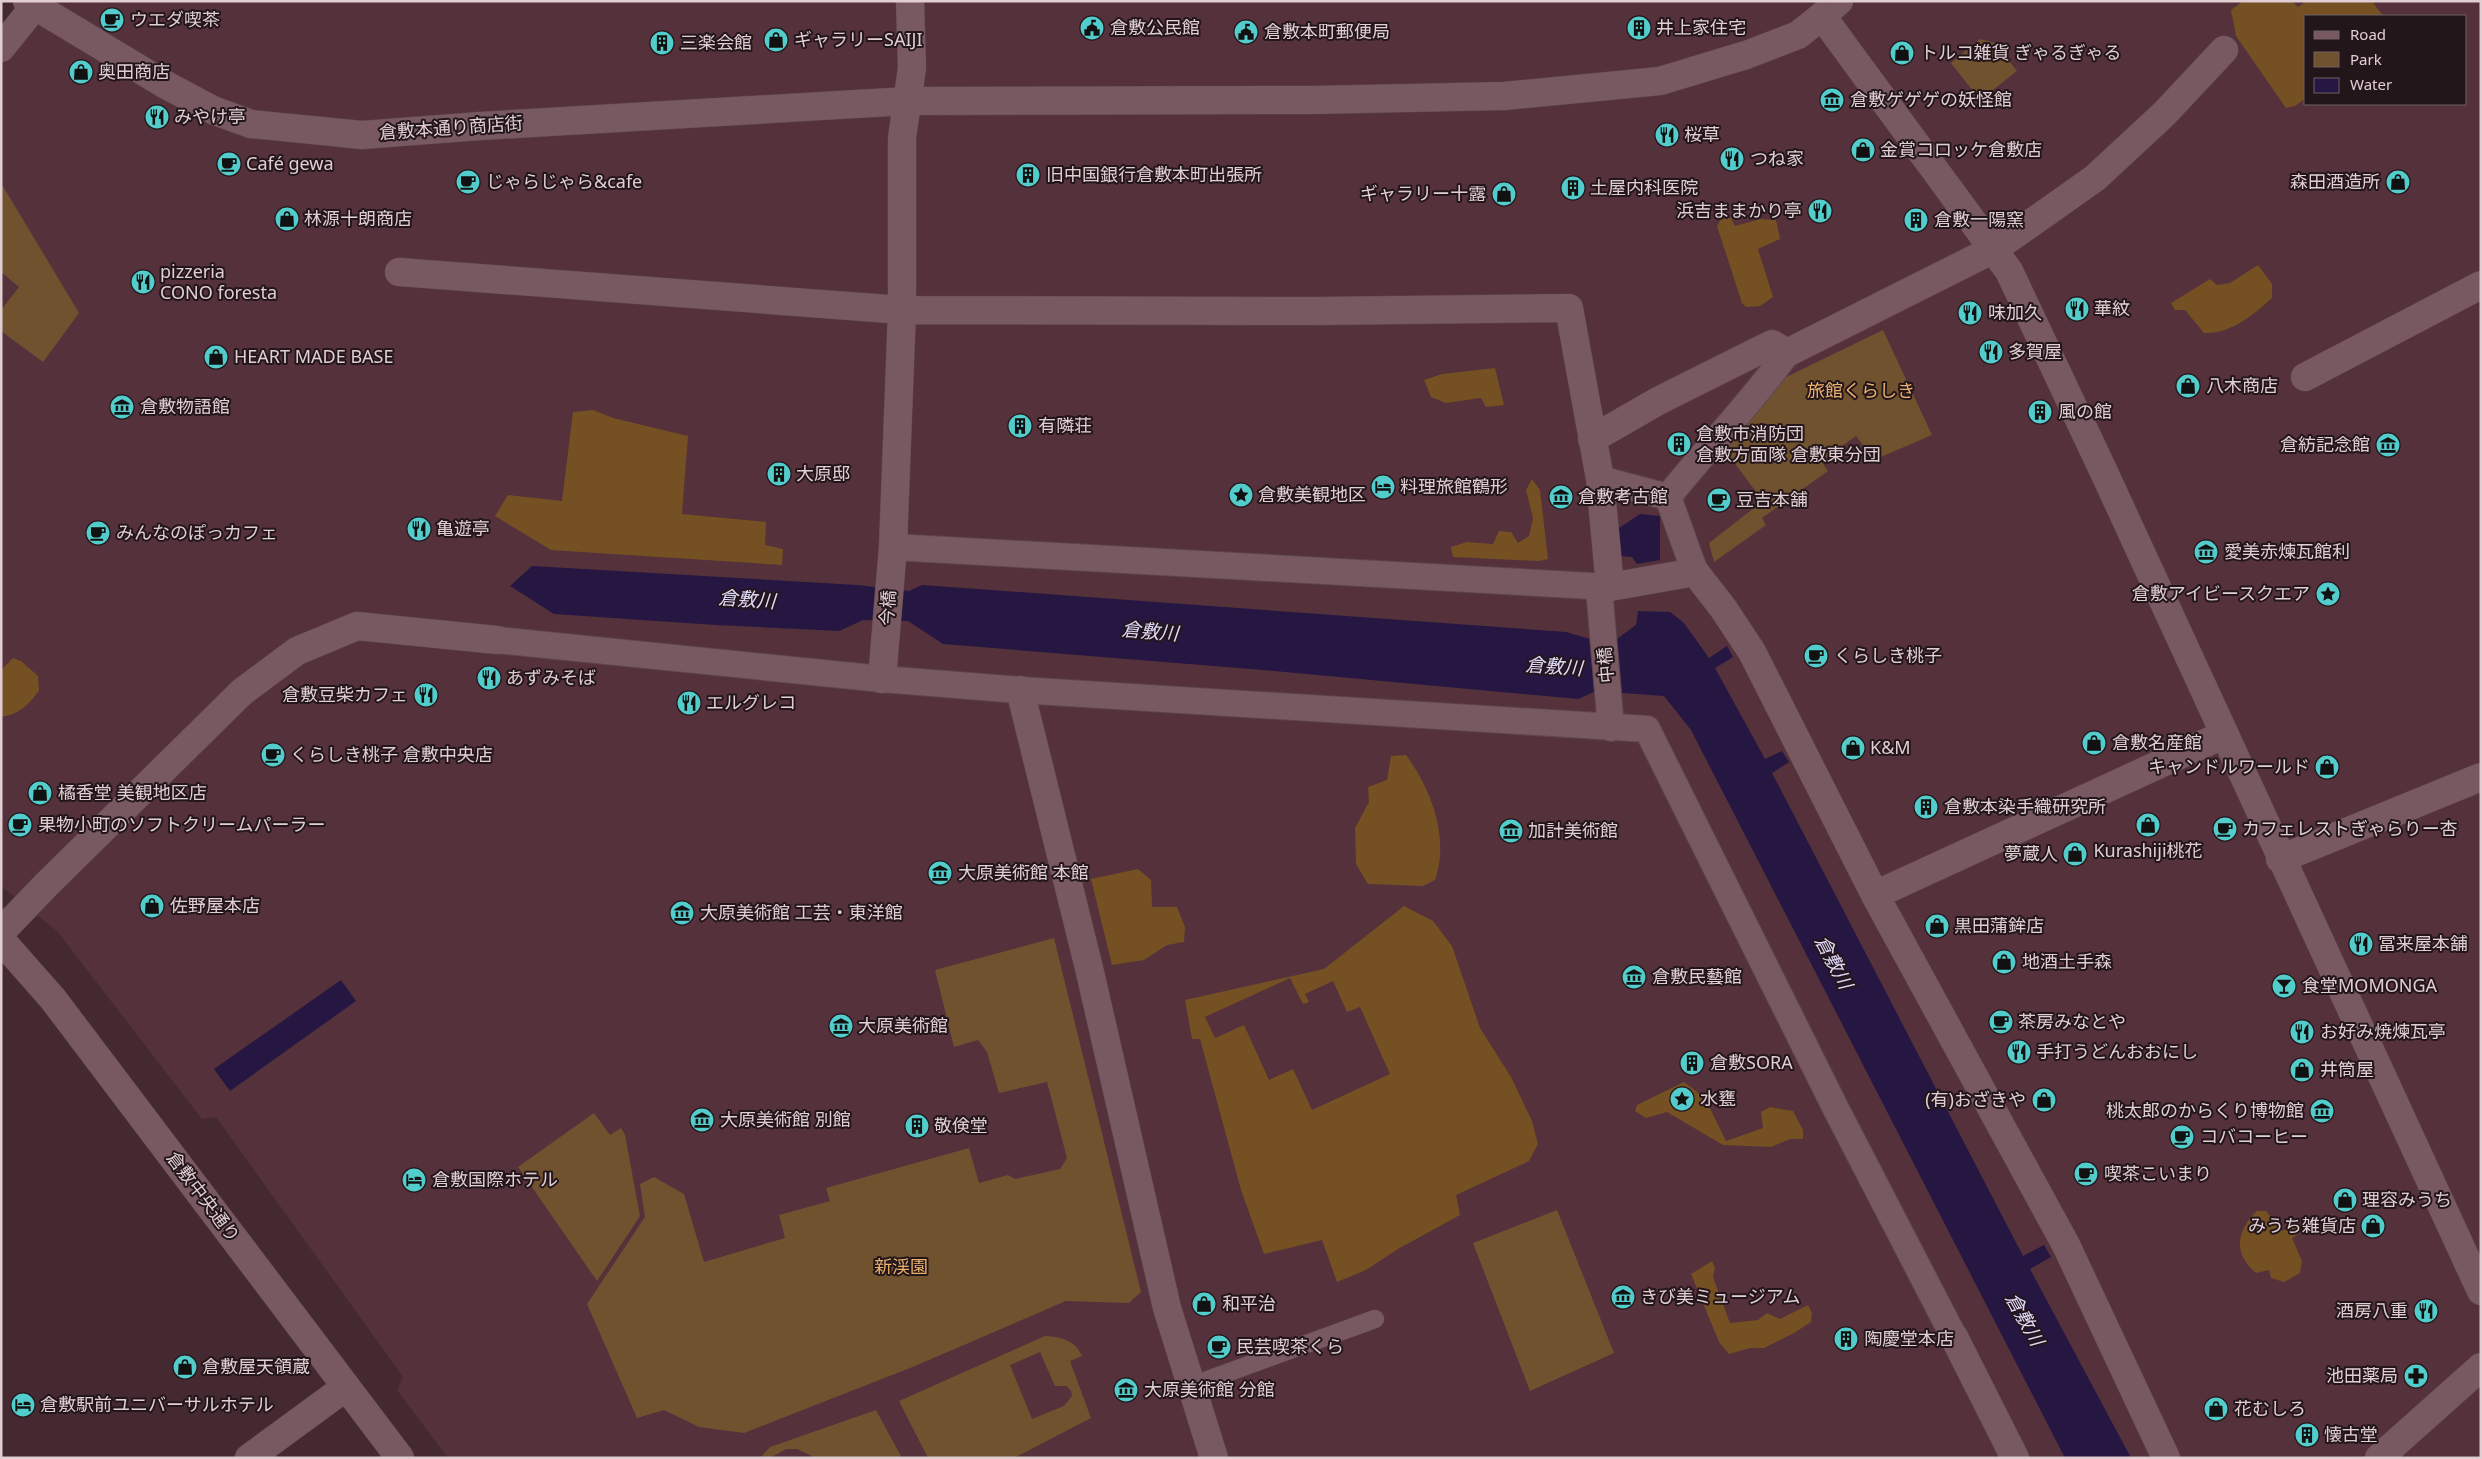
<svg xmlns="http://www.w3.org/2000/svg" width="2482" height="1459" viewBox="0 0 2482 1459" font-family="'Noto Sans','Noto Sans JP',sans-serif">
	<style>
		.built { fill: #54313b; fill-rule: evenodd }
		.green { fill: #71522f; fill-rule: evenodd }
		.forest { fill: #755023; fill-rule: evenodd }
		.water { fill: #251742 }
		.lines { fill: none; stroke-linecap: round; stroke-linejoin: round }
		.service-casing { stroke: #5d464d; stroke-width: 19 }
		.pedestrian-casing { stroke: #5d464d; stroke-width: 28 }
		.minor-casing { stroke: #5d464d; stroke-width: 29 }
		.tertiary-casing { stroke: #5d464d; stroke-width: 29 }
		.service { stroke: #785961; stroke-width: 18 }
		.pedestrian { stroke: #785961; stroke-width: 26 }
		.minor { stroke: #785961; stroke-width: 28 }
		.tertiary { stroke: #785961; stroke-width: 28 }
		.labels { text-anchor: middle; stroke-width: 4; stroke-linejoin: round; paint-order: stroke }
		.poi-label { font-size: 18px; fill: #e0ced2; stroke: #23161a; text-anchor: start }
		.street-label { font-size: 18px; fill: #e0ced2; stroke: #23161a }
		.park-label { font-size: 18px; fill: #ebb16e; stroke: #23161a }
		.water-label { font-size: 19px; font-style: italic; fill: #e0dafa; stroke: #23161a }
	</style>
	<rect width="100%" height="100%" fill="#452931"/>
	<path class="built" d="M42 1H2481V1456L448 1458 397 1390 403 1377 216 1117 202 1119 57 931 1 886V62ZM2306 16H2466V104H2306Z"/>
	<path class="green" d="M1980 39 1995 43 2017 71 1980 100 1951 63Z
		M1 183 79 313 43 362 1 331V310L19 287 1 272Z
		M1883 330 1932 435 1874 460 1856 436 1821 461 1828 471 1762 518 1766 525 1714 562 1709 543 1763 501 1730 457 1718 450 1782 379Z
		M1054 938 1141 1292 1129 1303 1066 1301 915 1366 744 1433 699 1427 664 1410 637 1418 587 1304 645 1217 640 1184 654 1177 684 1194 704 1262 785 1238 779 1215 830 1201 826 1188 969 1148 979 1183 1008 1175 1015 1179 1060 1169 1067 1158 1047 1082 999 1093 987 1052 978 1040 954 1047 935 970Z
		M594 1113 610 1135 621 1128 625 1135 640 1216 597 1281 518 1167Z
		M1557 1210 1614 1353 1530 1391 1473 1243Z
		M1045 1336C1061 1337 1075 1340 1082 1356L1070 1361 1091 1418 1014 1458H928L899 1401ZM1040 1352 1055 1386H1067L1071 1391 1072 1396 1064 1406 1032 1419 1010 1365Z
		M876 1410 902 1458H816L797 1449H786L770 1458H760L770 1447Z"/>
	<path class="forest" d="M2243 1H2292L2298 7 2306 1H2372L2383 16H2306V98L2295 106 2286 108 2236 36 2231 10Z
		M1731 218 1735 226 1761 219 1776 220 1780 239 1758 249 1773 297 1760 306 1746 307 1742 303 1717 226 1721 219Z
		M2258 265 2272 284V298C2253 315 2231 334 2204 333L2185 310H2175L2171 303 2210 279 2217 285 2230 283Z
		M1495 368 1504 405 1486 407 1481 398 1446 403 1431 397 1424 380 1442 374Z
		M593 410 613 418 688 436 682 514 766 522 765 545 783 549 782 565 551 550 495 516 508 495 562 501 573 412Z
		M1532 479 1540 490 1548 559 1539 561 1453 557 1451 547 1467 542 1493 544 1499 531 1511 532 1518 543 1529 536 1533 518 1526 490Z
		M13 658 21 661 38 676 39 691C28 705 20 714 1 717V670Z
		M1406 755C1431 789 1450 838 1435 880L1423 886 1368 884 1356 864 1355 828 1369 802 1368 787 1387 780 1391 756Z
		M1138 869 1151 880 1152 907H1177L1185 927 1184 942 1167 945 1144 960 1112 965 1091 879Z
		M1404 906 1433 921 1452 946 1480 1028 1511 1077 1532 1121 1538 1144 1529 1161 1456 1195 1460 1215 1398 1249 1366 1270 1337 1282 1322 1240 1264 1254 1241 1190 1200 1039H1192L1185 1000 1324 969ZM1290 978 1303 1004 1309 1002 1305 994 1333 981 1347 1012 1360 1007 1390 1074 1312 1110 1293 1069 1269 1080 1244 1025 1215 1038 1205 1017Z
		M1684 1082 1705 1098 1726 1141 1763 1128 1761 1112 1770 1107 1793 1111 1803 1130V1139H1790L1771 1147 1723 1145 1667 1112 1646 1118 1635 1111 1637 1105Z
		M2257 1211H2266L2282 1231 2313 1218 2316 1223 2292 1238 2302 1261 2300 1273 2284 1282 2271 1278 2269 1270 2256 1273C2232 1253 2237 1230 2257 1211Z
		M1712 1261 1715 1268 1713 1277 1730 1323 1758 1320 1767 1313 1780 1319 1808 1305 1812 1313 1811 1322 1794 1333 1764 1348H1750L1729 1354 1719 1342 1691 1274Z"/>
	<path class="water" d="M1640 514 1660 516V560L1637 564 1632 557 1617 556 1613 532Z
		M532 566 857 585 909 591 922 585 1566 632 1590 639H1617L1636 625 1638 611 1670 612 1684 623 1709 658 1727 646 1733 657 1715 668 1765 759 1782 751 1789 762 1772 773 2023 1256 2044 1245 2051 1257 2030 1269 2131 1458H2065L1691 730 1664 696 1596 691 1578 699 1274 671 943 644 908 621 863 620 839 631 716 625 554 614 510 586Z
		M341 980 356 1001 230 1091 214 1069Z"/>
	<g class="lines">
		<defs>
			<path id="service" d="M1191 1386 1375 1319"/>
			<path id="pedestrian" d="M1600 479 1668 497
				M893 547 1610 587
				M1695 572 1668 497C1707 448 1751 403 1787 353
				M1599 588 1611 728
				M497 640 882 679 1020 690 1647 729 1835 1107 1954 1337"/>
			<path id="minor" d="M27 1 166 85 215 111
				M1839 1 1822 16 2009 271 2103 470 2481 1291
				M1 48 34 7
				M399 272 902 310 1318 311 1569 308 1600 479 1610 587 1695 572 1723 608 1752 652 1875 895 2066 1245 2166 1458
				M2305 377 2481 285
				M1592 439 1658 401 1772 344 1787 353 1994 249 2037 219 2095 178 2164 114 2224 50
				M882 679 893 547 902 310V138L912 68 910 1
				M1020 690 1089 968 1167 1308 1214 1458
				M2280 859 2481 777
				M1875 895 2223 735
				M1 932 46 885 242 692 297 651 357 626 497 640
				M1954 1337 2015 1458
				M249 1458 346 1387
				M2379 1458 2481 1367"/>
			<path id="tertiary" d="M215 111 251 124 362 135 480 126 907 101 1312 100 1504 96 1660 81 1746 55 1798 35 1822 16
				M1 940 53 999 400 1458"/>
		</defs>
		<use href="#service" class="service-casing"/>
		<use href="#pedestrian" class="pedestrian-casing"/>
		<use href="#minor" class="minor-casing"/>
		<use href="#tertiary" class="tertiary-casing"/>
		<use href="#service" class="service"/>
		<use href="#pedestrian" class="pedestrian"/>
		<use href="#minor" class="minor"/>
		<use href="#tertiary" class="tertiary"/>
	</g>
	<defs>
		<symbol id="cafe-disc" viewBox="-11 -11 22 22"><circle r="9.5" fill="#53cdcb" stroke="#23161a"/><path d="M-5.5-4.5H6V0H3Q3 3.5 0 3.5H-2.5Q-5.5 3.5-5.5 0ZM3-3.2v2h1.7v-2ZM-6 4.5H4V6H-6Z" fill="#111"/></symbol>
		<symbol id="civic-disc" viewBox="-11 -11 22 22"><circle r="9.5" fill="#53cdcb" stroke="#23161a"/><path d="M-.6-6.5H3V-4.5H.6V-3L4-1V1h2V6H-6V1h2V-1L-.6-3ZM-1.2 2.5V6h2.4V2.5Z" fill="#111"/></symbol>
		<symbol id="building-disc" viewBox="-11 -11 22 22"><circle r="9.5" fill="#53cdcb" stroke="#23161a"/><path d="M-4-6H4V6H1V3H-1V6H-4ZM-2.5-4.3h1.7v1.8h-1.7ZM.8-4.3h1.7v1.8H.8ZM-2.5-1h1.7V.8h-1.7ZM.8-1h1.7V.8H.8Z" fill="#111"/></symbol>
		<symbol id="shop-disc" viewBox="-11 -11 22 22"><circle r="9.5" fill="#53cdcb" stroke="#23161a"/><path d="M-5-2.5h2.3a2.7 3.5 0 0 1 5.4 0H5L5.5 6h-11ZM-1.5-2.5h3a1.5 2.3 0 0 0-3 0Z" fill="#111"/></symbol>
		<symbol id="museum-disc" viewBox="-11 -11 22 22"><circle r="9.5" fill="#53cdcb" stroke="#23161a"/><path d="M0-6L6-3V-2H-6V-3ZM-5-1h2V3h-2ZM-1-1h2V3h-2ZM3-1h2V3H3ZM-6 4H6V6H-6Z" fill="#111"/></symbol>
		<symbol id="restaurant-disc" viewBox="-11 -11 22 22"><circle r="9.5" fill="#53cdcb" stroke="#23161a"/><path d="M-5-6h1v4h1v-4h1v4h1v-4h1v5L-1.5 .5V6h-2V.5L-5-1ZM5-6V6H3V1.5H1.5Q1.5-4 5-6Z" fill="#111"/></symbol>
		<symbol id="hotel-disc" viewBox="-11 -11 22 22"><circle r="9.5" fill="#53cdcb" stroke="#23161a"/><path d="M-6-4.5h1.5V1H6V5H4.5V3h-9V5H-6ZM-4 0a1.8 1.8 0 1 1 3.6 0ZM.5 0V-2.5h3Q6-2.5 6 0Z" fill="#111"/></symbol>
		<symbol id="sight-disc" viewBox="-11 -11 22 22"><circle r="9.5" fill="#53cdcb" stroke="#23161a"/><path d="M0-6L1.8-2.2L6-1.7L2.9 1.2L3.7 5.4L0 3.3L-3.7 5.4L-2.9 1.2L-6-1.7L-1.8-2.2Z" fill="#111"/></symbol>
		<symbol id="bar-disc" viewBox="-11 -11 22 22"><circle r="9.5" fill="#53cdcb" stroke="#23161a"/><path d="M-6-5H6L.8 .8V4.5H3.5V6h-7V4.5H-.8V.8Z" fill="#111"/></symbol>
		<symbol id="pharmacy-disc" viewBox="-11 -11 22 22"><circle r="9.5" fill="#53cdcb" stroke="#23161a"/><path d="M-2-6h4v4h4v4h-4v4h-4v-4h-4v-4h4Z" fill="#111"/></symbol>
	</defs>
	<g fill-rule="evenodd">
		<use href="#cafe-disc" x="98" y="6" width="28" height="28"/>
		<use href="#civic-disc" x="1078" y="14" width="28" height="28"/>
		<use href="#building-disc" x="1625" y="14" width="28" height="28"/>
		<use href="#civic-disc" x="1232" y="18" width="28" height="28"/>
		<use href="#shop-disc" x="762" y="26" width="28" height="28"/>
		<use href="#building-disc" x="648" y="29" width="28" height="28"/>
		<use href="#shop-disc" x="1888" y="39" width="28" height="28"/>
		<use href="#shop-disc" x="67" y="58" width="28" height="28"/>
		<use href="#museum-disc" x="1818" y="86" width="28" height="28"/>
		<use href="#restaurant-disc" x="143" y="103" width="28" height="28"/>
		<use href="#restaurant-disc" x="1653" y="121" width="28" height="28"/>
		<use href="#shop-disc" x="1849" y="136" width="28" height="28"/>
		<use href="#restaurant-disc" x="1718" y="145" width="28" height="28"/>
		<use href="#cafe-disc" x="215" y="150" width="28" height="28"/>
		<use href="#building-disc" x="1014" y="161" width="28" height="28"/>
		<use href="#cafe-disc" x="454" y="168" width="28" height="28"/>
		<use href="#shop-disc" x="2384" y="168" width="28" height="28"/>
		<use href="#building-disc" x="1559" y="174" width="28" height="28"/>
		<use href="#shop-disc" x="1490" y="180" width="28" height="28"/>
		<use href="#restaurant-disc" x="1806" y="197" width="28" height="28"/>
		<use href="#shop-disc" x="273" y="205" width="28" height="28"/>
		<use href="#building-disc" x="1902" y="206" width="28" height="28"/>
		<use href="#restaurant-disc" x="129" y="268" width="28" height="28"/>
		<use href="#restaurant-disc" x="2063" y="295" width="28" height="28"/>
		<use href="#restaurant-disc" x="1956" y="299" width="28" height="28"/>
		<use href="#restaurant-disc" x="1977" y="338" width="28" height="28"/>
		<use href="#shop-disc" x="202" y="343" width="28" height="28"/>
		<use href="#shop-disc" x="2174" y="372" width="28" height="28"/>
		<use href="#museum-disc" x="108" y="393" width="28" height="28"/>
		<use href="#building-disc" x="2026" y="398" width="28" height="28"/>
		<use href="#building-disc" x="1006" y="412" width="28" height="28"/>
		<use href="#building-disc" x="1665" y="430" width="28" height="28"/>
		<use href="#museum-disc" x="2374" y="431" width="28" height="28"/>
		<use href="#building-disc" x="765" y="460" width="28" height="28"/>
		<use href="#hotel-disc" x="1369" y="473" width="28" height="28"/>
		<use href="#sight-disc" x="1227" y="481" width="28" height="28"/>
		<use href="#museum-disc" x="1547" y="483" width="28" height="28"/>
		<use href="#cafe-disc" x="1705" y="486" width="28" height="28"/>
		<use href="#restaurant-disc" x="405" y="515" width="28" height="28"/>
		<use href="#cafe-disc" x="84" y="519" width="28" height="28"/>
		<use href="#museum-disc" x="2192" y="538" width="28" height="28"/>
		<use href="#sight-disc" x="2314" y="580" width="28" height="28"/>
		<use href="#cafe-disc" x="1802" y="642" width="28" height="28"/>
		<use href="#restaurant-disc" x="475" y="664" width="28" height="28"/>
		<use href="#restaurant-disc" x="412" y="681" width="28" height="28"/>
		<use href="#restaurant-disc" x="675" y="689" width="28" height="28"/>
		<use href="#shop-disc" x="2080" y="729" width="28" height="28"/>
		<use href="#shop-disc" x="1839" y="734" width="28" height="28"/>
		<use href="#cafe-disc" x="259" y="741" width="28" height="28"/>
		<use href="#shop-disc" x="2313" y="753" width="28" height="28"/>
		<use href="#shop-disc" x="26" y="779" width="28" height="28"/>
		<use href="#building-disc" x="1912" y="793" width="28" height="28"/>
		<use href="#cafe-disc" x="6" y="811" width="28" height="28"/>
		<use href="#shop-disc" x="2134" y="811" width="28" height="28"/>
		<use href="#cafe-disc" x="2211" y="815" width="28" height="28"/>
		<use href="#museum-disc" x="1497" y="817" width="28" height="28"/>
		<use href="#shop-disc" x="2061" y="840" width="28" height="28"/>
		<use href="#museum-disc" x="926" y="859" width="28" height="28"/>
		<use href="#shop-disc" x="138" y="892" width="28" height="28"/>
		<use href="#museum-disc" x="668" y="899" width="28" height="28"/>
		<use href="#shop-disc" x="1923" y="912" width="28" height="28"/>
		<use href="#restaurant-disc" x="2347" y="930" width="28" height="28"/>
		<use href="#shop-disc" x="1990" y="948" width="28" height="28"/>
		<use href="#museum-disc" x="1620" y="963" width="28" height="28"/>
		<use href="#bar-disc" x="2270" y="972" width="28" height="28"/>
		<use href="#cafe-disc" x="1987" y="1008" width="28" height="28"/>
		<use href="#museum-disc" x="827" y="1012" width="28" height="28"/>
		<use href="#restaurant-disc" x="2288" y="1018" width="28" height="28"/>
		<use href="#restaurant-disc" x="2005" y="1038" width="28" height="28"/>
		<use href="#building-disc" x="1678" y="1049" width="28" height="28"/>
		<use href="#shop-disc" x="2288" y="1056" width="28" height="28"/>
		<use href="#sight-disc" x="1668" y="1085" width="28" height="28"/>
		<use href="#shop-disc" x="2030" y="1086" width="28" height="28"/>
		<use href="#museum-disc" x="2308" y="1097" width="28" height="28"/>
		<use href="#museum-disc" x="688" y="1106" width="28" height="28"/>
		<use href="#building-disc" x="903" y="1112" width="28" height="28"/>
		<use href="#cafe-disc" x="2168" y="1123" width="28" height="28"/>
		<use href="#cafe-disc" x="2072" y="1160" width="28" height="28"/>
		<use href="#hotel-disc" x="400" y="1166" width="28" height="28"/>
		<use href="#shop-disc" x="2331" y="1186" width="28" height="28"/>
		<use href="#shop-disc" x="2359" y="1212" width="28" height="28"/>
		<use href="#museum-disc" x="1609" y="1283" width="28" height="28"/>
		<use href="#shop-disc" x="1190" y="1290" width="28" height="28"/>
		<use href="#restaurant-disc" x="2412" y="1297" width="28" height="28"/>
		<use href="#building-disc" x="1832" y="1325" width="28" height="28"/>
		<use href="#cafe-disc" x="1205" y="1333" width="28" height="28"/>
		<use href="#shop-disc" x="171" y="1353" width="28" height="28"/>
		<use href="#pharmacy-disc" x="2402" y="1362" width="28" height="28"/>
		<use href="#museum-disc" x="1112" y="1376" width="28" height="28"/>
		<use href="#hotel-disc" x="9" y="1391" width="28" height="28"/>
		<use href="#shop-disc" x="2202" y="1395" width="28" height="28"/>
		<use href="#building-disc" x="2293" y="1421" width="28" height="28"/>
	</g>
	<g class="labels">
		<g class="poi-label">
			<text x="130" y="26">ウエダ喫茶</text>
			<text x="1110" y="34">倉敷公民館</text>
			<text x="1656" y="34">井上家住宅</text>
			<text x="1264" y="38">倉敷本町郵便局</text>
			<text x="794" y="46">ギャラリーSAIJI</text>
			<text x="680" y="49">三楽会館</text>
			<text x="1920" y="59">トルコ雑貨 ぎゃるぎゃる</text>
			<text x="98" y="78">奥田商店</text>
			<text x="1850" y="106">倉敷ゲゲゲの妖怪館</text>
			<text x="174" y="123">みやけ亭</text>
			<text x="1684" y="141">桜草</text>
			<text x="1880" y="156">金賞コロッケ倉敷店</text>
			<text x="1750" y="165">つね家</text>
			<text x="246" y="170">Café gewa</text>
			<text x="1046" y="181">旧中国銀行倉敷本町出張所</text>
			<text x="486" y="188">じゃらじゃら&amp;cafe</text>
			<text x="2380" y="188" text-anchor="end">森田酒造所</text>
			<text x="1590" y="194">土屋内科医院</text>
			<text x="1486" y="200" text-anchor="end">ギャラリー十露</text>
			<text x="1802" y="217" text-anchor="end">浜吉ままかり亭</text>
			<text x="304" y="225">林源十朗商店</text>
			<text x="1934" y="226">倉敷一陽窯</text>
			<text x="160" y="278">pizzeria<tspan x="160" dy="21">CONO foresta</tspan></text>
			<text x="2094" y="315">華紋</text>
			<text x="1988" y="319">味加久</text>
			<text x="2008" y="358">多賀屋</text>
			<text x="234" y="363">HEART MADE BASE</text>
			<text x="2206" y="392">八木商店</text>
			<text x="140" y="413">倉敷物語館</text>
			<text x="2058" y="418">風の館</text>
			<text x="1038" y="432">有隣荘</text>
			<text x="1696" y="440">倉敷市消防団<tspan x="1696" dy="21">倉敷方面隊 倉敷東分団</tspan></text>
			<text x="2370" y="451" text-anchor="end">倉紡記念館</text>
			<text x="796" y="480">大原邸</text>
			<text x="1400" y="493">料理旅館鶴形</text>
			<text x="1258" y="501">倉敷美観地区</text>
			<text x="1578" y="503">倉敷考古館</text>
			<text x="1736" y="506">豆吉本舗</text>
			<text x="436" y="535">亀遊亭</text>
			<text x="116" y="539">みんなのぽっカフェ</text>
			<text x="2224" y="558">愛美赤煉瓦館利</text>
			<text x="2310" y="600" text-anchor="end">倉敷アイビースクエア</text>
			<text x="1834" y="662">くらしき桃子</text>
			<text x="506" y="684">あずみそば</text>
			<text x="408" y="701" text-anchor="end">倉敷豆柴カフェ</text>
			<text x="706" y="709">エルグレコ</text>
			<text x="2112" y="749">倉敷名産館</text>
			<text x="1870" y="754">K&amp;M</text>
			<text x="290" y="761">くらしき桃子 倉敷中央店</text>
			<text x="2310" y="773" text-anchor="end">キャンドルワールド</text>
			<text x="58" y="799">橘香堂 美観地区店</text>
			<text x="1944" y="813">倉敷本染手織研究所</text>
			<text x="38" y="831">果物小町のソフトクリームパーラー</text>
			<text x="2242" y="835">カフェレストぎゃらりー杏</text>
			<text x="1528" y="837">加計美術館</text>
			<text x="2148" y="857" text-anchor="middle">Kurashiji桃花</text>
			<text x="2058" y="860" text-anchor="end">夢蔵人</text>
			<text x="958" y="879">大原美術館 本館</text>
			<text x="170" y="912">佐野屋本店</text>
			<text x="700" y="919">大原美術館 工芸・東洋館</text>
			<text x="1954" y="932">黒田蒲鉾店</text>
			<text x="2378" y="950">冨来屋本舗</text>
			<text x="2022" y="968">地酒土手森</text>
			<text x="1652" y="983">倉敷民藝館</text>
			<text x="2302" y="992">食堂MOMONGA</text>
			<text x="2018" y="1028">茶房みなとや</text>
			<text x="858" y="1032">大原美術館</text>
			<text x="2320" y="1038">お好み焼煉瓦亭</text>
			<text x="2036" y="1058">手打うどんおおにし</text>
			<text x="1710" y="1069">倉敷SORA</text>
			<text x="2320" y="1076">井筒屋</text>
			<text x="1700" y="1105">水甕</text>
			<text x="2026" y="1106" text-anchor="end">(有)おざきや</text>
			<text x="2304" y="1117" text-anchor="end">桃太郎のからくり博物館</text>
			<text x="720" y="1126">大原美術館 別館</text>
			<text x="934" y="1132">敬倹堂</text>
			<text x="2200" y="1143">コバコーヒー</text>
			<text x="2104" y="1180">喫茶こいまり</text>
			<text x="432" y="1186">倉敷国際ホテル</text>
			<text x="2362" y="1206">理容みうち</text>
			<text x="2356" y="1232" text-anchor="end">みうち雑貨店</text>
			<text x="1640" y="1303">きび美ミュージアム</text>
			<text x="1222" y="1310">和平治</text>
			<text x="2408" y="1317" text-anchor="end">酒房八重</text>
			<text x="1864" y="1345">陶慶堂本店</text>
			<text x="1236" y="1353">民芸喫茶くら</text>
			<text x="202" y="1373">倉敷屋天領蔵</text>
			<text x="2398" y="1382" text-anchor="end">池田薬局</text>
			<text x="1144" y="1396">大原美術館 分館</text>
			<text x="40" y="1411">倉敷駅前ユニバーサルホテル</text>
			<text x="2234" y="1415">花むしろ</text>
			<text x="2324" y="1441">懐古堂</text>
		</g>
		<g class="street-label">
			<text transform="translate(451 128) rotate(-4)" y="6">倉敷本通り商店街</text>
			<text transform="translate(888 608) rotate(-86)" y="6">今橋</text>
			<text transform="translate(1606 665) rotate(-95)" y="6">中橋</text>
			<text transform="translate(203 1197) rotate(53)" y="6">倉敷中央通り</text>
		</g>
		<g class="park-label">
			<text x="1861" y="397">旅館くらしき</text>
			<text x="901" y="1273">新渓園</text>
		</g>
		<g class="water-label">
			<text transform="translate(747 599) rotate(4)" y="7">倉敷川</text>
			<text transform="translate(1150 631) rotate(5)" y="7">倉敷川</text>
			<text transform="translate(1554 666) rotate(4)" y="7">倉敷川</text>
			<text transform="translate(1834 962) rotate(62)" y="7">倉敷川</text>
			<text transform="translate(2025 1319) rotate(61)" y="7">倉敷川</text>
		</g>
	</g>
	<rect width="2482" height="1459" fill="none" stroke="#e0ced2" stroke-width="5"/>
	<rect x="2304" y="15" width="162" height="90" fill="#23161a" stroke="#6f6064"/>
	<rect x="2314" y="31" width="25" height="8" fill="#785961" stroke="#6f6064"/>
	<text x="2350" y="40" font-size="15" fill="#e0ced2">Road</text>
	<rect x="2314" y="52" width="25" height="15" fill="#71522f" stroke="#6f6064"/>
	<text x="2350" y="65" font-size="15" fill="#e0ced2">Park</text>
	<rect x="2314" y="78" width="25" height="15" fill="#251742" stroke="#6f6064"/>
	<text x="2350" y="90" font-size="15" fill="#e0ced2">Water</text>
</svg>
